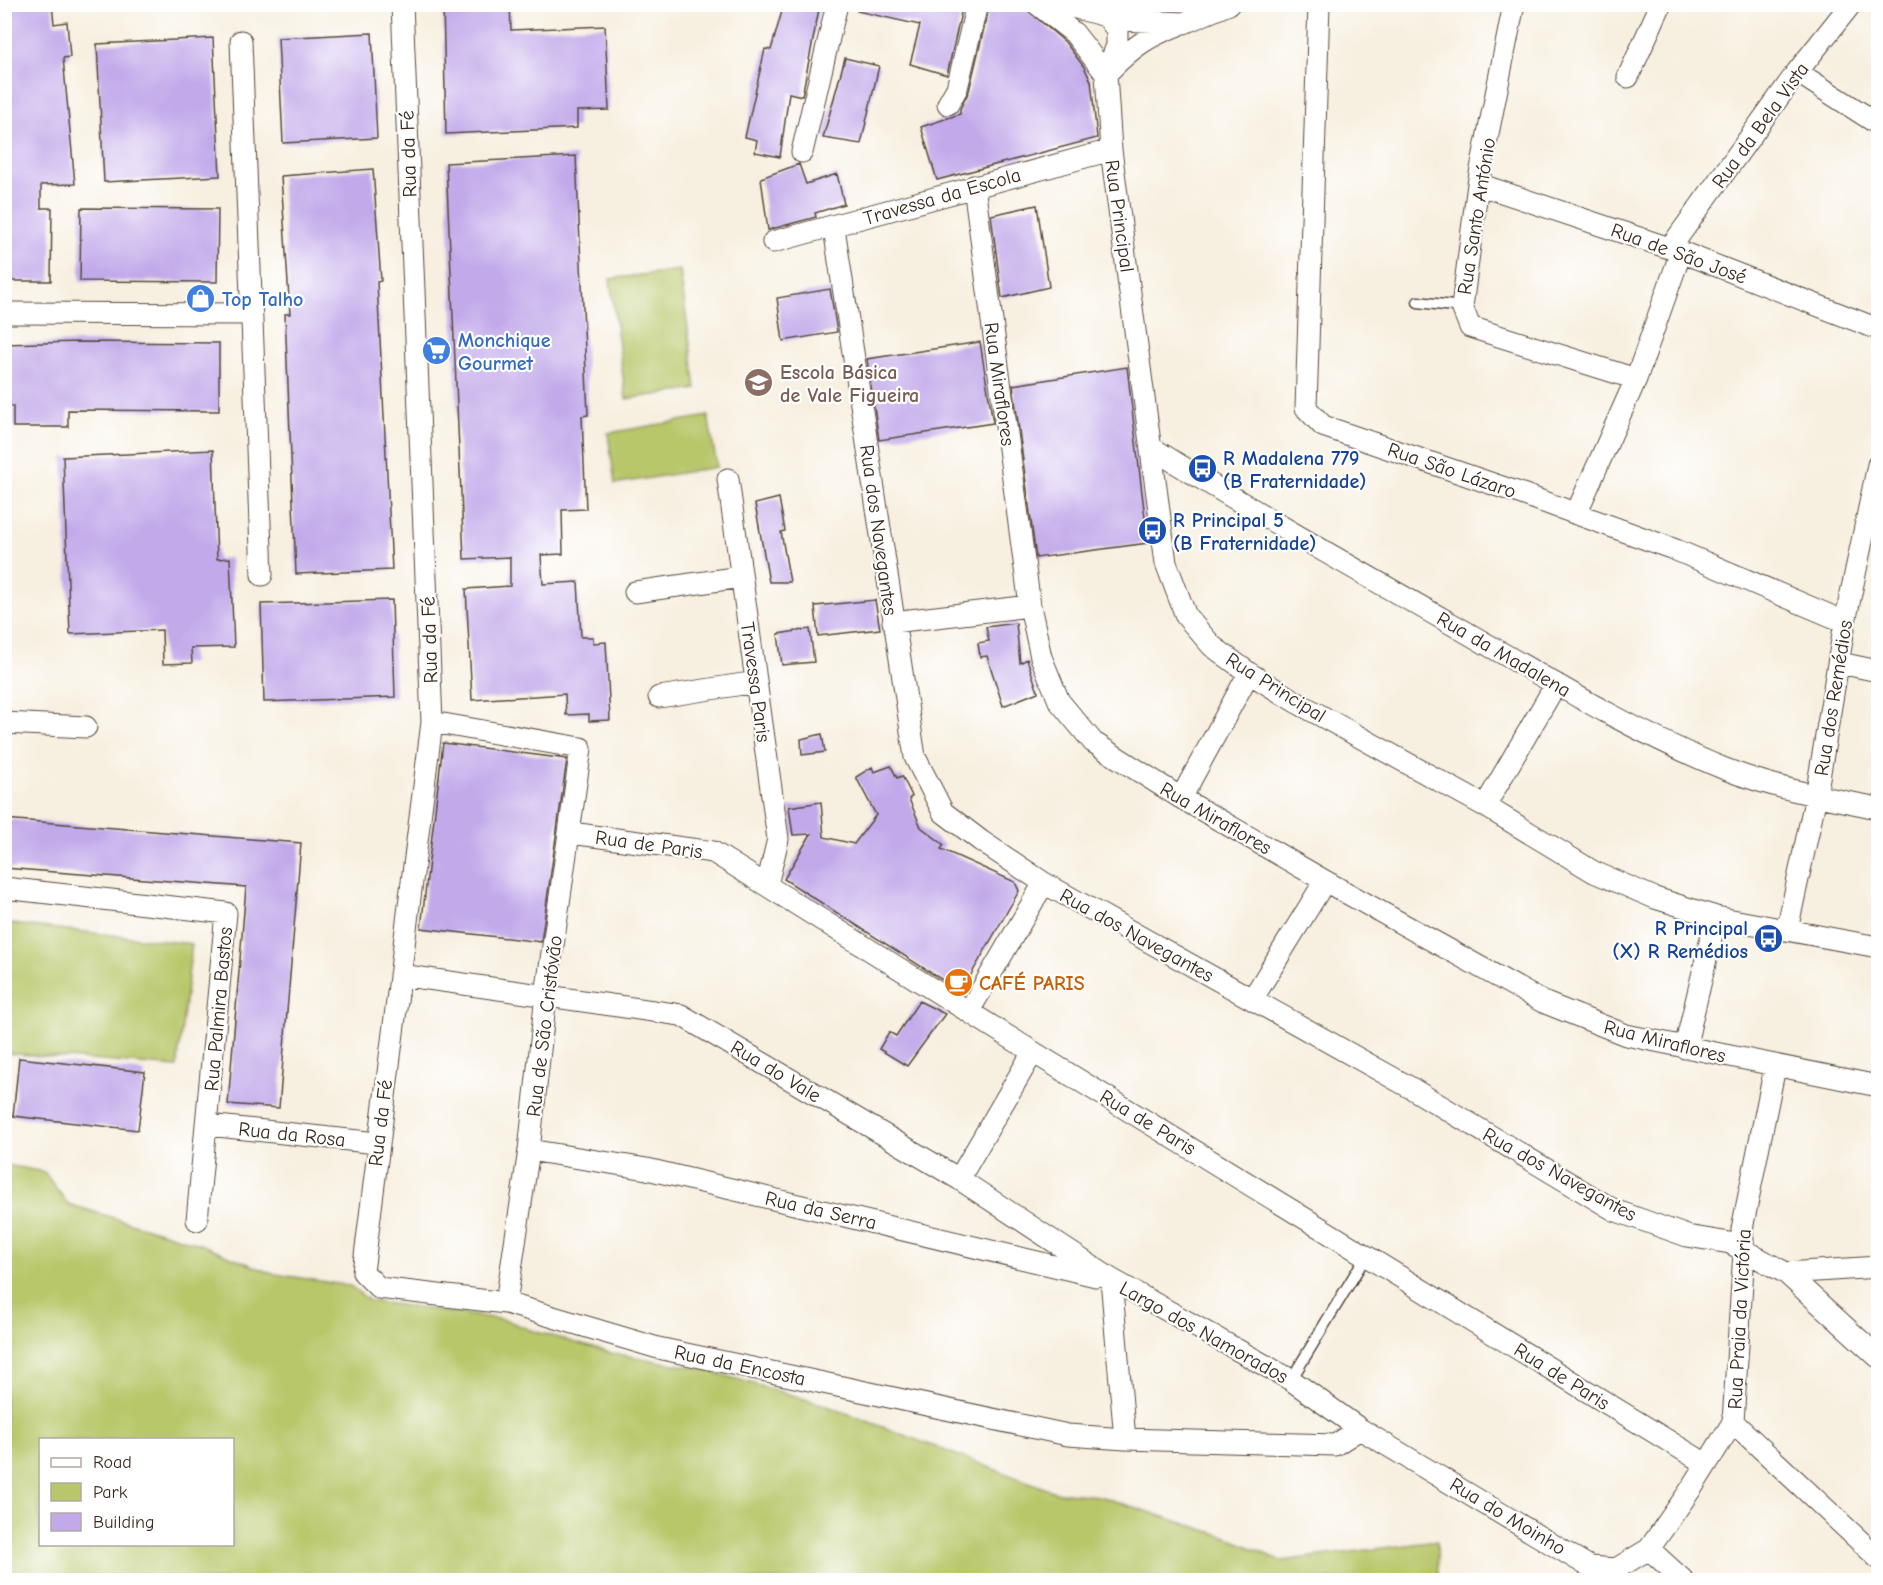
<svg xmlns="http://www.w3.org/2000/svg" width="1883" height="1585" viewBox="0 0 1883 1585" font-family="'Comic Neue',sans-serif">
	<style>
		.green { fill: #b8c76a; stroke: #7a7844; stroke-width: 1.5; fill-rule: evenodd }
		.building { fill: #c2aaea }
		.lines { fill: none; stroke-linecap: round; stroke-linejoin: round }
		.lane-casing { stroke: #57483b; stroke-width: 13 }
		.street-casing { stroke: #57483b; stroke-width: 23 }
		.lane { stroke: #fff; stroke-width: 10 }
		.street { stroke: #fff; stroke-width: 21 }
		.labels { text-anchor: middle; stroke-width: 4.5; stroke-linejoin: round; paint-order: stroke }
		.street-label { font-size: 20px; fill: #3b2a1e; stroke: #fff }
		.shop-label { font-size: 20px; font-weight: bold; fill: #366cbe; stroke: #fff; text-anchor: start }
		.education-label { font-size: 20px; font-weight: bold; fill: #785e54; stroke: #fff; text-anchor: start }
		.transit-label { font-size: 20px; font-weight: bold; fill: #164399; stroke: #fff; text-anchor: start }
		.food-label { font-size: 20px; font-weight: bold; fill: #c56008; stroke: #fff; text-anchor: start }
	</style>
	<rect width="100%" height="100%" fill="#fff"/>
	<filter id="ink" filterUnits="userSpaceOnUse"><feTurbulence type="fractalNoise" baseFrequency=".0167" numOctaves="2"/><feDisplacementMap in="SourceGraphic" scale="12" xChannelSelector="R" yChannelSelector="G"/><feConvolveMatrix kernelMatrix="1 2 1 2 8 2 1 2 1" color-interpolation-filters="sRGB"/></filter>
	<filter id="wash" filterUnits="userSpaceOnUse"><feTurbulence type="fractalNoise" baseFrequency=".008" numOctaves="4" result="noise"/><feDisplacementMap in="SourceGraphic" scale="24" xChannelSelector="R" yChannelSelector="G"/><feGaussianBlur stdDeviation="1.35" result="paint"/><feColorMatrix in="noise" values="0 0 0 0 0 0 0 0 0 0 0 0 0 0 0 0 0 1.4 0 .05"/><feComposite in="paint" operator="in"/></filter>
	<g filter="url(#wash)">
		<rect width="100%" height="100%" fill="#f7efdf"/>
		<path class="green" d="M680 270 696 389 626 399 610 279Z
			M708 416 717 467 615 484 608 433Z
			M4 923 192 944 177 1067 5 1053Z
			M7 1165 44 1172 68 1204 203 1245 270 1273 350 1286 370 1301 506 1320 530 1330 611 1353 703 1369 822 1404 1055 1492 1099 1496 1227 1537 1281 1561 1437 1541 1438 1580H5L4 1167ZM40 1440H232V1544H40Z"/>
		<g id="blocks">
			<path class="building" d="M4 4H52L54 24 67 22 70 57 63 58 75 184 41 185V208H52L51 281H4Z
				M443 4H510L511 30 605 26 609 110 577 111V128L446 134Z
				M784 4H801L819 9 802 96 789 93 780 157 755 152 757 140 745 137 765 49 771 50Z
				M857 4H963L947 75 910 64 920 25 857 11Z
				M993 4H1016L1025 8 1065 42 1084 67 1091 81 1097 138 937 180 921 127 960 114V109L969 91 989 7Z
				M372 33 377 138 283 143 278 38Z
				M213 38 220 176 104 182 97 44Z
				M845 58 879 66 861 144 823 138Z
				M576 156 588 415 582 416 586 509 562 510 563 554 541 555 543 584 578 582 581 637H593V643L606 642 610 720 589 721V714L566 715 565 694 472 700 466 589 510 586V557L464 559 446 163Z
				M799 164 806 184 837 174 844 204 815 213 816 217 768 230 761 178Z
				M373 169 381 281 377 282 392 570 296 574 285 314H290L281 176Z
				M1037 205 1049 287 1002 298 991 215Z
				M81 208 218 209 217 282 80 281Z
				M830 289 837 332 783 341 777 298Z
				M79 342 219 343V411L68 410V427H13V406H4V344Z
				M980 342 993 423 879 440 867 359Z
				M1127 367 1148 543 1036 558 1013 385Z
				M213 450 217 559 230 558 234 647 191 648 192 663 163 664 162 630 70 634 63 457Z
				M779 498 785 531 781 532 790 582H769L755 504Z
				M392 600 395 697 264 702 261 604Z
				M875 600 880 629 818 636 815 606Z
				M1016 623 1020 663 1027 659 1038 692 1003 706 987 656 980 657 978 643 989 641 986 627Z
				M810 629 814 662 782 665 778 634Z
				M822 734 825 752 802 755 801 739Z
				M443 743 567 759 541 942 421 928Z
				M891 766 897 778 902 776 912 796 909 799 921 827 944 845 941 849 1015 882 1019 891 961 992 784 879 811 834 793 835 789 807 821 802 824 837 854 844 876 815 856 777 872 767 874 772Z
				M4 819 301 843 279 1108 228 1104 246 887 4 868Z
				M919 1001 945 1014 907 1066 879 1049 889 1032 896 1036Z
				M19 1058 145 1072 138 1130 13 1116Z"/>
		</g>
	</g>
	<g filter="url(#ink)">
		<use href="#blocks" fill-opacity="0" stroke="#57483b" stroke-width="1.5"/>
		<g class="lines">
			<defs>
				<path id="lane" d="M1418 302 1462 307
					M1291 1380 1366 1256"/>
				<path id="street" d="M402 4 432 722 363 1272 379 1288 506 1303 658 1348 1068 1435 1125 1439
					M1037 4 1074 33 1106 74
					M1061 4 1121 20 1184 23 1229 4
					M1319 4 1306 408 1323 426 1522 494 1676 550 1845 622
					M1514 4 1478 184 1462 307 1470 327 1636 379
					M1107 17 1117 30V45L1106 74 1111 150 1166 563 1186 616 1212 646 1249 673 1296 702 1485 806 1594 872 1655 898 1716 917 1878 947
					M241 41 262 575
					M1111 69C1133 47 1147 37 1176 26
					M1797 72 1878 124
					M1628 77 1661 4
					M948 104 957 88 977 4
					M802 152 837 4
					M1478 184 1681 252 1878 329
					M974 186 1030 606 1041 657 1059 701 1093 742 1181 798 1325 881 1543 1002 1626 1035 1878 1086
					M834 228 915 757 943 812 981 841 1044 883 1411 1088 1614 1210 1687 1236 1730 1243 1786 1273 1878 1267
					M773 242 1111 150
					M1670 248 1797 72 1851 4
					M4 313 250 314
					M1152 448C1252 511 1354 569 1457 627 1544 677 1631 731 1725 769 1773 788 1827 798 1878 808
					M728 479 778 839 767 885
					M1576 514 1636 379 1681 252
					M635 592 741 577
					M893 622 1030 606
					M1840 663 1878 671
					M659 697 756 682
					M432 722 581 748 546 995 529 1150 506 1303
					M4 723 86 727
					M1181 798 1249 673
					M1485 806 1556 684
					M571 833 713 852 1033 1052 1706 1464
					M4 888 226 913 197 1220
					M1787 930 1816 796 1845 622 1878 465
					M400 975 681 1015 959 1179 1111 1279
					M1253 998 1325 881
					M969 1011 1044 883
					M1685 1048 1716 917
					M208 1125 377 1143
					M529 1150 647 1169 1096 1276
					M959 1179 1033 1052
					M1786 1273 1878 1357
					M1733 1422 1878 1558
					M1360 1429 1335 1445 1125 1439 1111 1279 1291 1380 1360 1429 1590 1567 1616 1569 1649 1549 1693 1486 1733 1422 1744 1252 1742 1229 1775 1067
					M1649 1549 1683 1580"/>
			</defs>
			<use href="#lane" class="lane-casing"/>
			<use href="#street" class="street-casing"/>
			<use href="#lane" class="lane"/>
			<use href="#street" class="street"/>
		</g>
	</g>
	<defs>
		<symbol id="shop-disc" viewBox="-11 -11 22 22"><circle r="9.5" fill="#3f7fe0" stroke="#fff"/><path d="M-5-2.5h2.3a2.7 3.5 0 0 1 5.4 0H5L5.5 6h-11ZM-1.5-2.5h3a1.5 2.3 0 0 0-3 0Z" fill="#fff"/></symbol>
		<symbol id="supermarket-disc" viewBox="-11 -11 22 22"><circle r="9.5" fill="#3f7fe0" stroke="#fff"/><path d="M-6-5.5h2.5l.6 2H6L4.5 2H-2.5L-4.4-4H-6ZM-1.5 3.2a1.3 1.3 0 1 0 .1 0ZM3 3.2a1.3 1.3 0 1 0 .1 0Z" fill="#fff"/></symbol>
		<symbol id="school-disc" viewBox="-11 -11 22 22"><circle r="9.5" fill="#8d6e63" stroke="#fff"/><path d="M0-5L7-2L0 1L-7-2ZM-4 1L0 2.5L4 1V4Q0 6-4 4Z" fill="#fff"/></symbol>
		<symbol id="bus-disc" viewBox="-11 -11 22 22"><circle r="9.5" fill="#1a4fb4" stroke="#fff"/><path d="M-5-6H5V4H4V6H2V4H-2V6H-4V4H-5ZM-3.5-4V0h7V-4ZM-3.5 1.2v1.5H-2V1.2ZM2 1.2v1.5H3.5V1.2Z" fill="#fff"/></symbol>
		<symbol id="cafe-disc" viewBox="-11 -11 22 22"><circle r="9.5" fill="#e8710a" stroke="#fff"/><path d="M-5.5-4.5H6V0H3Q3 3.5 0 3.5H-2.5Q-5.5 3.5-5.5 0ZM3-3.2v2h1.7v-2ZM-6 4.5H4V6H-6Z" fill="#fff"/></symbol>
	</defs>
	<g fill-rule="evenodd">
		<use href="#shop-disc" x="184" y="282" width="33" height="33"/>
		<use href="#supermarket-disc" x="420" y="334" width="33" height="33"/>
		<use href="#school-disc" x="742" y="366" width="33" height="33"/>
		<use href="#bus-disc" x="1186" y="452" width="33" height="33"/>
		<use href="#bus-disc" x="1136" y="514" width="33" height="33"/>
		<use href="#bus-disc" x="1752" y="922" width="33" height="33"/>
		<use href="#cafe-disc" x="942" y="966" width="33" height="33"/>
	</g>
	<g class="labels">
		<g class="street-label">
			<text transform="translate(1760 125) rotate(-54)" y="7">Rua da Bela Vista</text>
			<text transform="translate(408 154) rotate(-92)" y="7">Rua da Fé</text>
			<text transform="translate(942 196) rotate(-16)" y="7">Travessa da Escola</text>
			<text transform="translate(1120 216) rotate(82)" y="7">Rua Principal</text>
			<text transform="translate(1476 216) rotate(-81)" y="7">Rua Santo António</text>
			<text transform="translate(1679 253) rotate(20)" y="7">Rua de São José</text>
			<text transform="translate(1000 384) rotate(82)" y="7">Rua Miraflores</text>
			<text transform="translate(1452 470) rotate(19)" y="7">Rua São Lázaro</text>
			<text transform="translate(879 530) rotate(82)" y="7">Rua dos Navegantes</text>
			<text transform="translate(429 640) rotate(-92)" y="7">Rua da Fé</text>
			<text transform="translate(1504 654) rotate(30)" y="7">Rua da Madalena</text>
			<text transform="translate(756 682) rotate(82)" y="7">Travessa Paris</text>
			<text transform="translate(1276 687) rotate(32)" y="7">Rua Principal</text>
			<text transform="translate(1833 698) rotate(-81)" y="7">Rua dos Remédios</text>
			<text transform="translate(1216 818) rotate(30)" y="7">Rua Miraflores</text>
			<text transform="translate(649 844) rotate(8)" y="7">Rua de Paris</text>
			<text transform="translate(1137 935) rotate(29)" y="7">Rua dos Navegantes</text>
			<text transform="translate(218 1009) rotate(-85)" y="7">Rua Palmira Bastos</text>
			<text transform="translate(544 1026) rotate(-83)" y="7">Rua de São Cristóvão</text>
			<text transform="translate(1665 1041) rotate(14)" y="7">Rua Miraflores</text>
			<text transform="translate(776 1071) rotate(31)" y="7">Rua do Vale</text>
			<text transform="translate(1148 1122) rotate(31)" y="7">Rua de Paris</text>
			<text transform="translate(380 1123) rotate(-83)" y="7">Rua da Fé</text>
			<text transform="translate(292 1134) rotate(6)" y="7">Rua da Rosa</text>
			<text transform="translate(1560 1174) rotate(29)" y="7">Rua dos Navegantes</text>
			<text transform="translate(821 1210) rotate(13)" y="7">Rua da Serra</text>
			<text transform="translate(1739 1319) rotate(-87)" y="7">Rua Praia da Victória</text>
			<text transform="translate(1204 1332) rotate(29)" y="7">Largo dos Namorados</text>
			<text transform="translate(740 1365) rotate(12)" y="7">Rua da Encosta</text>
			<text transform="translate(1562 1376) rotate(32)" y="7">Rua de Paris</text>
			<text transform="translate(1508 1516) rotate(31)" y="7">Rua do Moinho</text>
		</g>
		<g class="shop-label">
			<text x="222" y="306">Top Talho</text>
			<text x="458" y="347">Monchique<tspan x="458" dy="23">Gourmet</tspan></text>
		</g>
		<g class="education-label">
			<text x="780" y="379">Escola Básica<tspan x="780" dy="23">de Vale Figueira</tspan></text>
		</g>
		<g class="transit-label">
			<text x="1223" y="465">R Madalena 779<tspan x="1223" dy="23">(B Fraternidade)</tspan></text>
			<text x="1173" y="527">R Principal 5<tspan x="1173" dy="23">(B Fraternidade)</tspan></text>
			<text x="1748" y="935" text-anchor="end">R Principal<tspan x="1748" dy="23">(X) R Remédios</tspan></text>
		</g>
		<g class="food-label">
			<text x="979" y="990">CAFÉ PARIS</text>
		</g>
	</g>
	<rect width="1883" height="1585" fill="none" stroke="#fff" stroke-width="24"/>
	<rect x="39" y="1438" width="195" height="108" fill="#ffffff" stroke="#b1aaa5" stroke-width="1.5"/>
	<rect x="51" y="1458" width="30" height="9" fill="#ffffff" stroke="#b1aaa5" stroke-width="1.5"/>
	<text x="93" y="1468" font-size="18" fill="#3b2a1e">Road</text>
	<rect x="51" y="1483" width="30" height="18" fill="#b8c76a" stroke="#b1aaa5" stroke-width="1.5"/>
	<text x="93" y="1498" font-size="18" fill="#3b2a1e">Park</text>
	<rect x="51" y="1513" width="30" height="18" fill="#c2aaea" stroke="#b1aaa5" stroke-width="1.5"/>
	<text x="93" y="1528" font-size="18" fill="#3b2a1e">Building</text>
</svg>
